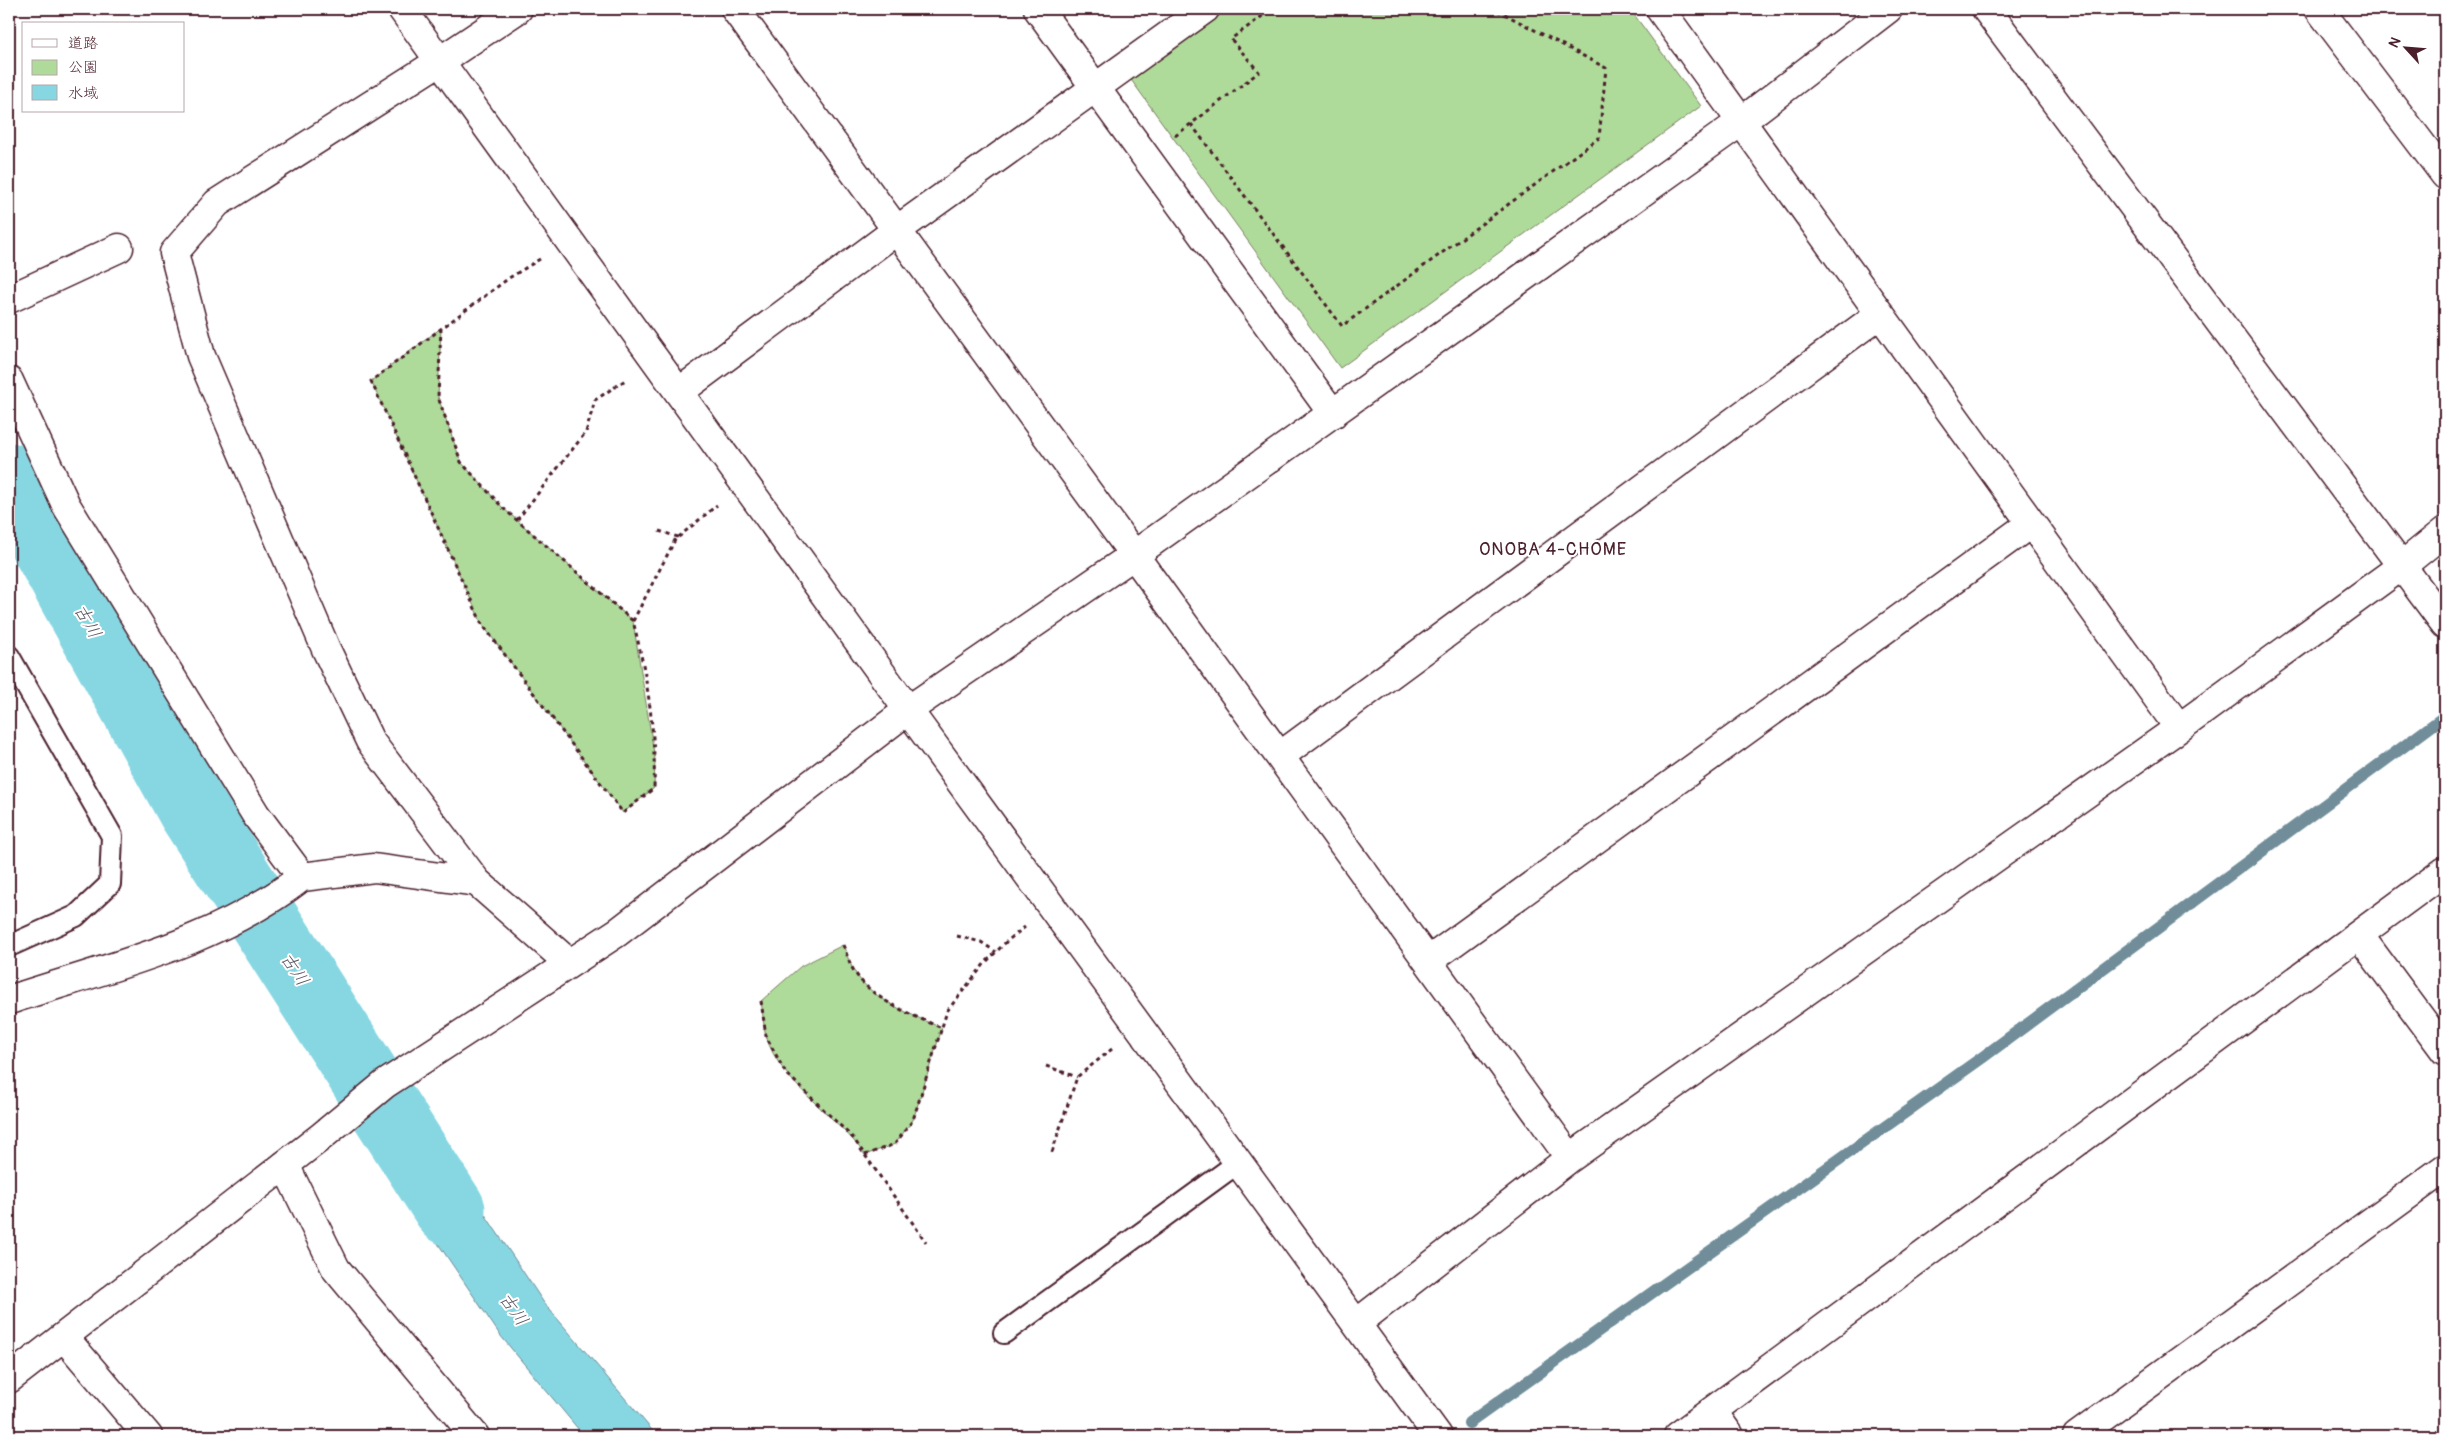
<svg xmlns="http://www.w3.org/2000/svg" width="2454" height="1445" viewBox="0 0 2454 1445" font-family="Pangolin,'Klee One',sans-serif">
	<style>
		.green { fill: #afdb9a; stroke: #7c7d62 }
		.water { fill: #87d7e2; stroke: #6f8d99 }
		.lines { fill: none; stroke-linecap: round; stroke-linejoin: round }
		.stream { stroke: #6f8d99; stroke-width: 12 }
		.river { stroke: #87d7e2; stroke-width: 71 }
		.service-casing { stroke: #4a1f2b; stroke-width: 24 }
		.minor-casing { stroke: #4a1f2b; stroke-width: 31 }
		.tertiary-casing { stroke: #4a1f2b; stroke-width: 31 }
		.path { stroke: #4a1f2b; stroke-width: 3; stroke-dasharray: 4 4; stroke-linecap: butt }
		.service { stroke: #fff; stroke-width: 20 }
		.minor { stroke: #fff; stroke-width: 28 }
		.tertiary { stroke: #fff; stroke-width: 28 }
		.labels { text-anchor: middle; stroke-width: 4; stroke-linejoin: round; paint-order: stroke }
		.neighbourhood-label { font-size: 18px; letter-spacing: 1px; fill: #4a1f2b; stroke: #fff }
		.water-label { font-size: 18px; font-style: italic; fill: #5c5662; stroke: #fff }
	</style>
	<rect width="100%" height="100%" fill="#fff"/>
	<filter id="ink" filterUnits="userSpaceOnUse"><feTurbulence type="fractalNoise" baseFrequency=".02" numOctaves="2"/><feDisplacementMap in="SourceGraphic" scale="10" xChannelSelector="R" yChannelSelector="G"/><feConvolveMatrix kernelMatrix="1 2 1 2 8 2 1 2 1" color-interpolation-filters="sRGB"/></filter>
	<g filter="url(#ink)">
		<path class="green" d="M1186 9H1630L1701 106 1340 368 1116 59Z
			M441 328 438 397 461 462 503 508 633 621 655 760 654 788 623 813 482 624 371 381Z
			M843 945C847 954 850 966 856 974 873 1000 914 1016 942 1028L913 1120 895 1144 865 1155C836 1113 781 1086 766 1036 763 1025 763 1012 761 1001L801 966Z"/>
		<path class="water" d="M416 1111 544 1303 657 1436H584L500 1335 372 1146Z"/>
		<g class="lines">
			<path class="stream" d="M1469 1423 1983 1057 2445 716"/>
			<path class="river" d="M9 478 193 810 450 1210"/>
			<defs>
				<path id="service" d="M9 656 112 836 110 884 76 916 9 946
					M1004 1333 1239 1162"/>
				<path id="minor" d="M735 9 1134 555 1570 1158
					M1038 9 1333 414
					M1660 9 2179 728
					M2319 9 2445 175
					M440 61 217 203 174 253 201 356 326 649 370 741 477 882 569 963
					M9 299 119 248
					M9 381 66 505 256 815 302 877 374 868 477 882
					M679 392 897 230 1205 9
					M1280 756 1880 314
					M2359 935 2445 1051
					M1428 961 2030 524
					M9 1000C109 967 217 943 302 877
					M1357 1323 1570 1158 2179 728 2403 565 2445 531
					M64 1337 148 1436
					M9 1379 322 1136 385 1084 618 932 908 710 1134 555 1742 121 1888 9
					M1713 1412 1730 1436
					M1678 1436 2445 871
					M2077 1436 2445 1168"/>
				<path id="tertiary" d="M402 9 908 710 1438 1436
					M1986 9 2445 624
					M440 61 518 9
					M285 1165 336 1269 475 1436"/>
			</defs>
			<use href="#service" class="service-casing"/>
			<use href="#minor" class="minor-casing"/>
			<use href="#tertiary" class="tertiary-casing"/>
			<path class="path" d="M1191 124 1342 326 1599 138 1606 68 1495 9
				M1175 136 1259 72 1231 39 1272 9
				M540 259 509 278 371 381 482 624 623 813 654 788C656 732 647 675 633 621L675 540 717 505
				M441 328 438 397 461 462 503 508 633 621
				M517 520 586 432 595 400 627 379
				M659 531 678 537
				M957 936 981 942 996 952
				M843 945C847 954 850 966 856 974 873 1000 914 1016 942 1028
				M761 1001 766 1036 785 1072 853 1138 926 1242
				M1046 1066 1077 1077
				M1052 1152 1077 1077 1112 1049
				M865 1155 895 1144 913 1120 947 1011 985 963 1007 941 1025 927"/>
			<use href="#service" class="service"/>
			<use href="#minor" class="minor"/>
			<use href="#tertiary" class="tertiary"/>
		</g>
	</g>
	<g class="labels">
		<g class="neighbourhood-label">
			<text x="1553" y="555">ONOBA 4-CHOME</text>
		</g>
		<g class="water-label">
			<text transform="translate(88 621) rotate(61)" y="6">古川</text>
			<text transform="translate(295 969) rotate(57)" y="6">古川</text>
			<text transform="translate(514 1309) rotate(55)" y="6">古川</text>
		</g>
	</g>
	<rect width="2454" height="1445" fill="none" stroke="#fff" stroke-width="30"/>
	<rect x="15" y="15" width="2424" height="1415" fill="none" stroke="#4a1f2b" stroke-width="2" filter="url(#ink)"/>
	<rect x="22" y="22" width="162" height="90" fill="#ffffff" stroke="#b7a5aa"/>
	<rect x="32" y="39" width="25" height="8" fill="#ffffff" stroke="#b7a5aa"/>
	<text x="68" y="48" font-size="15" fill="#4a1f2b">道路</text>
	<rect x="32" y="60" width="25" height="15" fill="#afdb9a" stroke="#b7a5aa"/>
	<text x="68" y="72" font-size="15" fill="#4a1f2b">公園</text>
	<rect x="32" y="85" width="25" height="15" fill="#87d7e2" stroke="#b7a5aa"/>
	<text x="68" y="98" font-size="15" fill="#4a1f2b">水域</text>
	<g transform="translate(2406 48) rotate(296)" stroke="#ffffff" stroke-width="4" paint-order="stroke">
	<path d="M0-4L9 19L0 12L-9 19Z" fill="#4a1f2b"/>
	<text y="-8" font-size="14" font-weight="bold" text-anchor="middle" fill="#4a1f2b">N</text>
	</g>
</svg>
